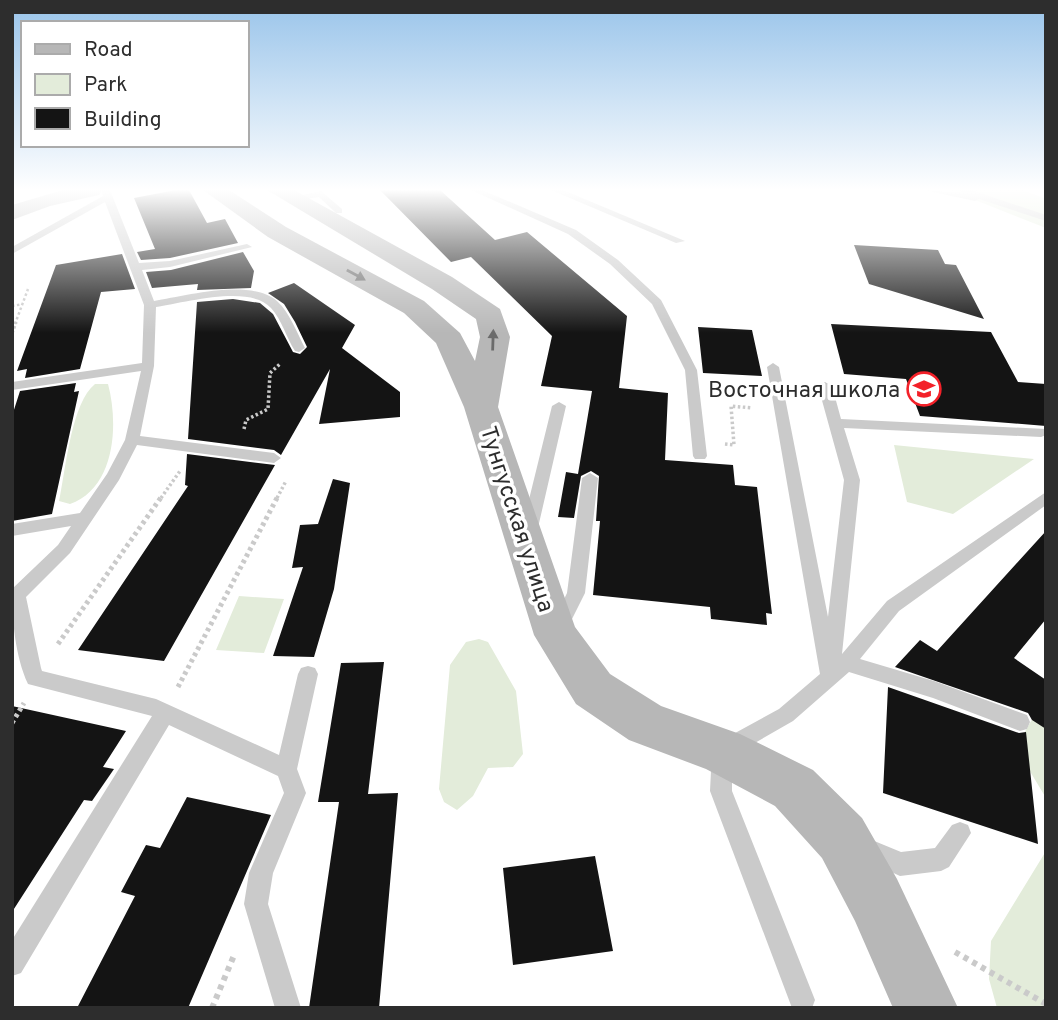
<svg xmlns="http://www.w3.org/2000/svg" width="1058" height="1020" viewBox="0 0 1058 1020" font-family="Overpass,sans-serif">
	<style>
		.green { fill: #e3ecda }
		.building { fill: #141414 }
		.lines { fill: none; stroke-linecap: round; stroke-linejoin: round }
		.path-far3 { stroke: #cacaca; stroke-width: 2.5; stroke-dasharray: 2.5 2.5; stroke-linecap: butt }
		.path-far2 { stroke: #cacaca; stroke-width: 3.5; stroke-dasharray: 2.5 2.5; stroke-linecap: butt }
		.path-far1 { stroke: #cacaca; stroke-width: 5; stroke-dasharray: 3.5 3.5; stroke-linecap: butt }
		.path { stroke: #cacaca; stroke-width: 6; stroke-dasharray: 5 5; stroke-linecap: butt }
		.lane { fill: #cacaca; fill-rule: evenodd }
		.secondary { fill: #b7b7b7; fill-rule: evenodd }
		.oneway { fill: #6b6b6b }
		.labels { text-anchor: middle; stroke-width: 7; stroke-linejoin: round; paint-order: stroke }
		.poi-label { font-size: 23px; fill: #2d2d2d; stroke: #fff; text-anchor: end }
		.street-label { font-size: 23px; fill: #2d2d2d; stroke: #fff }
	</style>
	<rect width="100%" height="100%" fill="#fff"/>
	<path class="green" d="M950 190H1023L1046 199V228Z
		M95 384H108C119 425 115 488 70 504L59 501 60 496C66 466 72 402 95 384Z
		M894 445 1034 459 953 514 907 502Z
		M239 596 284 599 264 653 216 650Z
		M479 639 488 642 516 691 523 754 513 767 488 768 473 796 457 810 444 802 439 789 450 665 466 642Z
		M1046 694V798L1016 748Z
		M1046 851V1008H997L989 979 991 941Z"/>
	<path class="building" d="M176 190H189L207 223 225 219 238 243 170 258 141 260 137 252 155 249 134 198Z
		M380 190H440L495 240 527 232 627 316 619 388 668 393 665 460 733 465 735 485 757 487 772 614 766 613 767 625 711 619 710 607 593 595 600 521H596L599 476 591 471 581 476 574 518 558 517 566 472 578 474 592 391 541 386 552 336 471 257 451 262Z
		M854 245 938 250 945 264 956 265 984 319 869 284Z
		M243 252 254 271 251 288 197 290 198 284 152 288 146 272 171 270Z
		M122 254 135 289 101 292 80 369 25 378 27 369 17 371 56 265Z
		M294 283 355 325 342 348 400 392V417L319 424 330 369 281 455 274 450 188 439 197 302 233 299 260 303 273 314 293 352 300 354 307 347 295 322 284 304 268 293Z
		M831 324 991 332 1018 382 1046 384V426L920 416 906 379 844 374Z
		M698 327 752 330 762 376 703 373Z
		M76 383 74 392 79 391 52 514 12 521V416L20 391Z
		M187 454 275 465 164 661 78 650 188 486 185 485Z
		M333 479 350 483 334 589 314 657 273 656 303 567 292 568 300 525 318 524Z
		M1046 531V619L1014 658 1046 680V729L1032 720 1028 713 895 667 920 640 937 651Z
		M384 662 368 794 398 793 379 1008H309L339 802H318L341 663Z
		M888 687 1019 733 1026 732 1038 844 883 793Z
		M12 706 126 731 103 767 114 769 92 801 84 800 12 912Z
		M187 797 271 815 188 1008H77L135 896 121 892 146 845 160 848Z
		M595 856 613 951 513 965 503 868Z"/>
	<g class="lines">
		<path class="path-far3" d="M12 306 23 304
			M15 324 28 289"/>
		<path class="path-far2" d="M12 333 16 322
			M244 429 246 420 268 409 270 373 281 363
			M725 444 734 445 731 406 752 408
			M161 498 180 471
			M277 498 286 481"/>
		<path class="path-far1" d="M58 644 162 496
			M178 687 278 496
			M12 723 24 703"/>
		<path class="path" d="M955 952 1046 1004
			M212 1008 235 953"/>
		<path class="lane" d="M101 190H110L139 263 170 261 247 244 252 247 170 267 142 270 154 301C185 296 251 278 277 301 290 313 297 333 305 348L299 352 295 351C286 337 282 320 271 308 250 284 184 303 156 307L154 366 140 436 274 453 281 458 274 463 137 445 119 480 70 553 26 597 41 668 42 671 156 699 279 755 298 674 301 668 308 666 315 668 318 674 297 769 306 793 273 873 268 904 301 1008H275L244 904 249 873 284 793 278 776 169 725 21 973 12 976V940L152 716 28 684C15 656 12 619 12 589L58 545 71 526 12 536V524L80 513 107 474 125 440 141 371 12 390V382L142 363 144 305 105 202 12 254V247L103 196Z
			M471 190H482L576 230 618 260 661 300 697 370 707 456 705 459H695L693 456 685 370 652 304 610 264 568 234Z
			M551 190H563L685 241 676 243Z
			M924 190 964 193 958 190H971L1046 215V221L979 199 975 201Z
			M321 191 342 209V213H336L319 197 293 201 288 198Z
			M773 363 779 367 828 617 844 480 818 386 820 383 825 382 832 386 841 419 1046 429V435L1041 437 844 428 860 480 842 654 887 601 1046 492V505L899 611 860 659 934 681 1027 715 1030 722 1027 729 1020 731 933 698 849 672 793 721 732 756V791L815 1000 812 1008H792L710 791 712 751 715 744 779 709 820 674 767 367Z
			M559 402 566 406 537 532 535 536H523L521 532 552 406Z
			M590 473 598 478 585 593 566 631 560 634 554 631 551 626 567 593 582 478Z
			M960 822 968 825 971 833 949 867 941 871 900 876 859 857 856 849 859 841 867 838 901 852 935 848 952 825Z"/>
		<path class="secondary" d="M63 190H102L99 195 50 206 12 220V205Z
			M203 190H229L286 227 424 301 460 333 475 361 480 337 476 319 432 289 267 190H294L452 277 500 309 510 337 498 407 575 627 610 674 661 706 740 734 813 770 862 818 897 879 958 1008H893L855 921 822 858 775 806 706 769 629 740 576 704 534 635 464 407 436 343 404 313 268 237Z"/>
	</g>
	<defs><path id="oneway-solid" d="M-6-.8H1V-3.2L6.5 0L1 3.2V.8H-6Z" transform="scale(1.75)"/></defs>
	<g class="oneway">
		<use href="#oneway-solid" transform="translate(356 275) rotate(29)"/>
		<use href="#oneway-solid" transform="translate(493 340) rotate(-88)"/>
	</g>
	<linearGradient id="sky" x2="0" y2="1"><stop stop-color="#99c4ea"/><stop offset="0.57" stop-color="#fff"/><stop offset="1" stop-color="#fff" stop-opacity="0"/></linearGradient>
	<rect width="1058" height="333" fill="url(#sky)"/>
	<defs>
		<symbol id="school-ring" viewBox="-11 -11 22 22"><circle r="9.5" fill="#fff" stroke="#f32129" stroke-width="1.5"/><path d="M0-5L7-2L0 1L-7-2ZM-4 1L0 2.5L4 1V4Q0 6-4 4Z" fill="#f32129"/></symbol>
	</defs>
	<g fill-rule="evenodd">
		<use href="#school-ring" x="905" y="370" width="38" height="38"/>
	</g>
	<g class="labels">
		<g class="poi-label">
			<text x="900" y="397">Восточная школа</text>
		</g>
		<g class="street-label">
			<text transform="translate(518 519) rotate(72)" y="8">Тунгусская улица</text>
		</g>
	</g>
	<rect width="1058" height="1020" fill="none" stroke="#2d2d2d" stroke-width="28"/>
	<rect x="21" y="21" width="228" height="126" fill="#ffffff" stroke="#ababab" stroke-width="2"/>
	<rect x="35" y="44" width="35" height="10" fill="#b7b7b7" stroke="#ababab" stroke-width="2"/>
	<text x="84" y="56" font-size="21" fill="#2d2d2d">Road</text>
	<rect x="35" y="74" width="35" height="21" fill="#e3ecda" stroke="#ababab" stroke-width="2"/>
	<text x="84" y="91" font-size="21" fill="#2d2d2d">Park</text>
	<rect x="35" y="108" width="35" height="21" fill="#141414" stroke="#ababab" stroke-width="2"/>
	<text x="84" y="126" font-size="21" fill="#2d2d2d">Building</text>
</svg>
